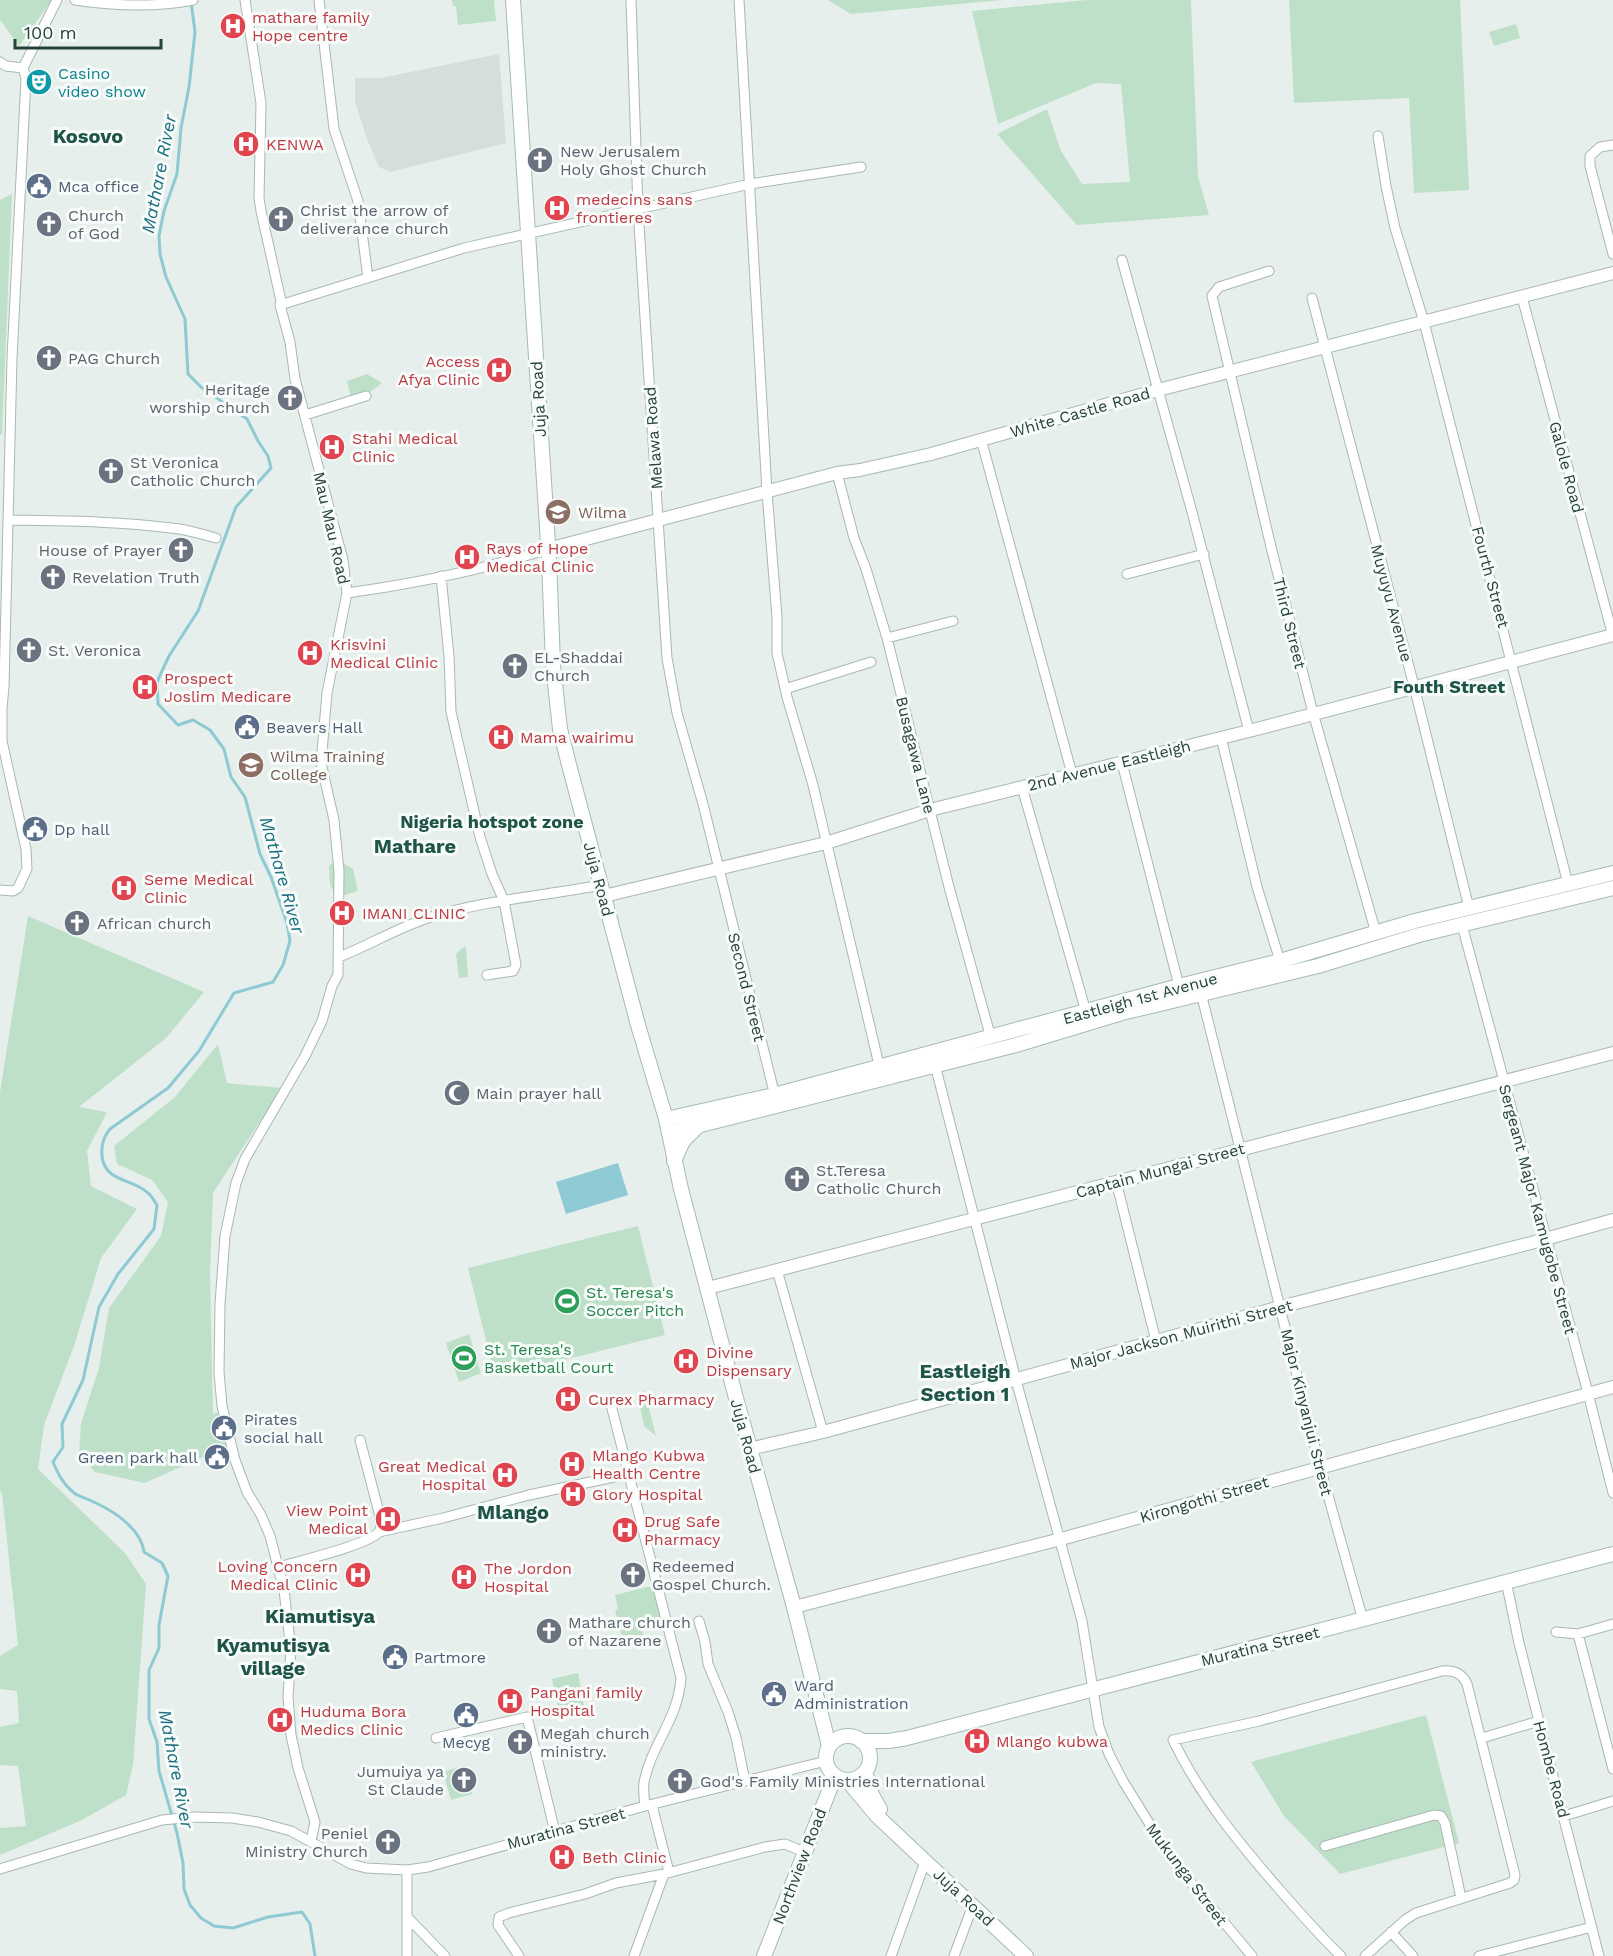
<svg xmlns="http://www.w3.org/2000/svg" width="1613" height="1956" viewBox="0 0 1613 1956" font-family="'Work Sans',sans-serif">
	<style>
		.built { fill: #d4dfda }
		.green { fill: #bfe0c8 }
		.water { fill: #8ec9d4 }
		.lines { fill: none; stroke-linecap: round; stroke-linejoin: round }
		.stream { stroke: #8ec9d4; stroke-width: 3 }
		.minor-casing { stroke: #a8b8b2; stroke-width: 11 }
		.tertiary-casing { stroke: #a8b8b2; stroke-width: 14 }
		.secondary-casing { stroke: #a4bbb3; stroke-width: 16 }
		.minor { stroke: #fff; stroke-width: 9 }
		.tertiary { stroke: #fff; stroke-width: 12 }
		.secondary { stroke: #fff; stroke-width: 14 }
		.labels { text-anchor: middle; stroke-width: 6; stroke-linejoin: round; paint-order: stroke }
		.health-label { font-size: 16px; fill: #be3a42; stroke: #f7fbf9; text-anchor: start }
		.culture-label { font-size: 16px; fill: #0d838f; stroke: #f7fbf9; text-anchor: start }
		.worship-label { font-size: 16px; fill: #5b616d; stroke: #f7fbf9; text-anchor: start }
		.service-label { font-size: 16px; fill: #4e5e75; stroke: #f7fbf9; text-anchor: start }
		.street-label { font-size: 16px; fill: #24423a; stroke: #f7fbf9 }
		.education-label { font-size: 16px; fill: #785e54; stroke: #f7fbf9; text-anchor: start }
		.leisure-label { font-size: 16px; fill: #27864d; stroke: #f7fbf9; text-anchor: start }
		.water-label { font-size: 18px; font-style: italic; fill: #1c6f80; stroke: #f7fbf9 }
		.neighbourhood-label { font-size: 18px; font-weight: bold; fill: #1f5548; stroke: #f7fbf9 }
		.quarter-label { font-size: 20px; font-weight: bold; fill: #1f5548; stroke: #f7fbf9 }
	</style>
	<rect width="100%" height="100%" fill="#e6efeb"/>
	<path class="built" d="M499 54 506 143 390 172 379 167 367 139 355 102V78H381Z"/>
	<path class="green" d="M0 0H52L19 46 0 20Z
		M452 0H494L496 21 458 25 456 6H453Z
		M828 0H1002L851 14Z
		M1087 0H1191L1198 177 1209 215 1077 225 997 134 1047 109 1060 149 1082 184 1130 182 1121 84 1096 83 998 124 972 11Z
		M1289 0H1460L1469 190 1414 193 1409 98 1294 103Z
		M1516 24 1520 38 1494 46 1489 32Z
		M12 194 2 435 0 434V200Z
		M367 374 382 383 370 392 351 398 347 381Z
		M337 859 353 869 358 891 336 898 330 884 329 866Z
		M28 916 204 992 166 1038 79 1107 107 1112 87 1151 91 1186 137 1209 101 1258 74 1346 44 1425 38 1469 125 1553 146 1584 133 1765 126 1795 82 1820 0 1855V1828L26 1826 18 1766 0 1765V1727L19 1723 17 1691 0 1689V1656L18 1645 2 1493 0 1491V1092Z
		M466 947 468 977 459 978 456 954 462 948Z
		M218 1044 227 1083 282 1088 213 1193 210 1274 213 1414 218 1413 227 1451 214 1452 145 1483 95 1472 79 1454 81 1423 99 1368 109 1308 161 1236 168 1202 152 1180 117 1164 114 1146 175 1097Z
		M638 1226 665 1335 495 1377 468 1268Z
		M469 1334 481 1373 459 1382 446 1343Z
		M644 1389 656 1436 644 1426 639 1401Z
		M655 1585 663 1619 641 1625 644 1640 624 1645 615 1610 618 1609 615 1595Z
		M578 1673 584 1705 559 1711 552 1679Z
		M1426 1715 1459 1843 1340 1874 1284 1816 1251 1762Z
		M465 1765 472 1794 451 1800 443 1772Z"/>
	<path class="water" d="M618 1163 628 1195 566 1214 556 1182Z"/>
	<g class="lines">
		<path class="stream" d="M191 1 195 32 189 87 181 128 177 174 164 211 159 236 160 254 166 277 185 319 188 374 201 387 247 419 258 441 268 456 271 468 236 507 198 611 169 656 157 682 158 704 178 725 193 720 210 730 224 749 231 777 245 797 260 854 271 877 287 923 290 941 283 965 273 982 234 993 199 1051 168 1088 110 1129C103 1137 101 1145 102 1156 105 1183 133 1178 148 1193 152 1196 154 1201 157 1205L154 1229 118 1274 99 1307 83 1380 62 1424 63 1447 53 1462C58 1474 63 1484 74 1493 80 1497 89 1499 96 1503 115 1512 141 1529 144 1552L162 1563 168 1576 159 1625V1648L149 1670V1719L157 1742 159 1771 177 1833 183 1863 184 1889 190 1905 201 1918 214 1926 233 1928 268 1917 302 1912 310 1924 315 1956"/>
		<defs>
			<path id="minor" d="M75 0C115 6 153 8 193 0
				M245 0 261 103 259 198 261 211 281 301 280 305 290 342 295 379 343 560 347 593 327 693 321 763 334 820 339 871 338 975 332 986 322 1021 305 1056 245 1159 236 1183 225 1236 220 1304 219 1372 222 1406 235 1460 247 1492 261 1515 270 1536 284 1590 291 1650 288 1697 291 1735 298 1768 315 1822 311 1841
				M319 0 334 129 358 201 368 278
				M631 0 638 209 667 658 677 713 703 804 776 1100
				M739 0 767 492 777 617V653L787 697 813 785 879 1065
				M0 62 6 66 23 68
				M1378 136 1386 186 1395 228 1424 322 1568 884
				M1613 145 1600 147 1590 156V166L1613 254
				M1122 260 1192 512 1249 731
				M1269 271 1219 287 1212 296 1271 547 1313 713 1376 933
				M1522 297 1613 636
				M1312 298 1414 686 1469 908
				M280 305 464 248 750 184 861 167
				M305 415 366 396
				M981 439 1072 774
				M837 473 854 538 866 569 887 638 949 887 991 1038
				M8 520C62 521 117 521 171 528 186 529 201 534 216 538
				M1127 574 1204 554
				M441 576 449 656 451 712 480 837 492 874 504 901 516 965 513 971 487 975
				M347 593C413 584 485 569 548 549
				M887 638 953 621
				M785 689 871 662
				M1221 737 1257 887 1280 961
				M1122 763 1179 986
				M1022 787 1086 1012
				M0 890 13 891 18 888 27 869 26 849 2 741V708L4 687 12 358 26 78 23 68 57 0
				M1462 925 1588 1393 1613 1493
				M339 957C370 945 397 928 428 918 484 900 544 896 601 885
				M1201 993 1320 1467 1363 1620
				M934 1061 1016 1380 1082 1621 1099 1727 1109 1754 1123 1781 1172 1860 1252 1956
				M1116 1181 1156 1341
				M777 1270 823 1432
				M610 1401 681 1678C678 1720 652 1743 644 1782 643 1790 644 1798 645 1806
				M360 1440 382 1524 379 1532
				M279 1567C299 1561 368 1545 379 1532L443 1518 529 1495 628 1474
				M1506 1581 1519 1643 1599 1956
				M699 1621 705 1642 708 1664 728 1712 736 1737 745 1781
				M1556 1632 1578 1634 1613 1624
				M1578 1634 1613 1769
				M436 1738 527 1717 555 1832
				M1482 1738 1539 1721
				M652 1805 669 1872
				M1564 1816 1613 1801
				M1325 1846 1434 1815 1441 1816 1445 1823 1461 1898
				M0 1869 162 1820 194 1817 232 1818 258 1822 291 1831 351 1864 366 1868 407 1870 428 1867 645 1806 826 1761
				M408 1918 445 1956
				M1391 1932 1413 1956
				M407 1956V1870
				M519 1956 498 1925 499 1917 509 1913 585 1894 616 1883 664 1874 765 1847 785 1844 804 1852
				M634 1956 664 1874
				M891 1956 925 1862
				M954 1956 973 1905
				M1341 1956C1319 1935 1299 1912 1279 1889 1239 1843 1200 1796 1173 1740L1259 1721 1442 1671C1454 1670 1462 1673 1467 1684L1515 1875 1514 1880 1510 1883 1416 1913 1405 1920 1365 1956
				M1479 1956 1592 1927"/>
			<path id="tertiary" d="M548 549 837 473 860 470 931 454 1158 390 1613 273
				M604 896 826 843 930 810 1249 731 1613 635
				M708 1288 1613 1053
				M749 1449 823 1432 1280 1307 1531 1243 1613 1220
				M794 1607 1061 1539 1613 1387"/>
			<path id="secondary" d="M513 0 549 559 553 665 560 729 568 761 638 1025 666 1119 681 1189 736 1398 794 1607 829 1746
				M666 1119 774 1095 1179 986 1280 961 1415 921 1613 873
				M669 1133 1016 1045 1122 1013 1318 966 1419 935 1613 888
				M674 1161 683 1141 698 1126
				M826 1758a22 22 0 1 1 44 0a22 22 0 1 1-44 0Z
				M861 1741H889L907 1738 1613 1554
				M865 1772 872 1795 880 1809
				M847 1780 877 1816 1026 1956
				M764 1956 835 1776"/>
		</defs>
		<use href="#minor" class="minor-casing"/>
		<use href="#tertiary" class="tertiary-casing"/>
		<use href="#secondary" class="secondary-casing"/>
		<use href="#minor" class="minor"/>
		<use href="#tertiary" class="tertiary"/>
		<use href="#secondary" class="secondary"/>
	</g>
	<defs>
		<symbol id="hospital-disc" viewBox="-11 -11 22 22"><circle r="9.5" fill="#e0444e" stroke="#f7fbf9"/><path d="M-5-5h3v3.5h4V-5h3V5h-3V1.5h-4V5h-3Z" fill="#fff"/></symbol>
		<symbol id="theatre-disc" viewBox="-11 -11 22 22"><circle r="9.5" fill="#0f9aa8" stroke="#f7fbf9"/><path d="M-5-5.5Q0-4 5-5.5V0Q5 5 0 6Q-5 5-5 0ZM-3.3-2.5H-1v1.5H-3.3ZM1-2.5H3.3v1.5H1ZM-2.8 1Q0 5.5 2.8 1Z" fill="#fff"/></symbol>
		<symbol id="church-disc" viewBox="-11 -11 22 22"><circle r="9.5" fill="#6b7280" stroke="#f7fbf9"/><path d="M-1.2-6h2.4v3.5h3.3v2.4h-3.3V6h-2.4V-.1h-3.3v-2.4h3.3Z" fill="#fff"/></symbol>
		<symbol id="civic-disc" viewBox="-11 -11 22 22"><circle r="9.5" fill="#5c6f8a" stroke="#f7fbf9"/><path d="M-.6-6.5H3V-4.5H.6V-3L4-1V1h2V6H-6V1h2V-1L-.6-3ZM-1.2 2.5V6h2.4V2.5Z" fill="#fff"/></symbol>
		<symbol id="university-disc" viewBox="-11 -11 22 22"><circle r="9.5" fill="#8d6e63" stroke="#f7fbf9"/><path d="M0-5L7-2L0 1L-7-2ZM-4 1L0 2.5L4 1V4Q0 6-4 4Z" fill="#fff"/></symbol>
		<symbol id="mosque-disc" viewBox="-11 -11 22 22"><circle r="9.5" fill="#6b7280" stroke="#f7fbf9"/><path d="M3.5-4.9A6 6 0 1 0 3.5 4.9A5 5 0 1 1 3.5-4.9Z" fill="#fff"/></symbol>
		<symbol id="stadium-disc" viewBox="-11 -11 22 22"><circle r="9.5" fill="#2e9e5b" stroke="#f7fbf9"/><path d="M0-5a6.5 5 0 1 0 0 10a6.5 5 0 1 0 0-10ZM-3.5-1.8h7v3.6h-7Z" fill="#fff"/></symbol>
	</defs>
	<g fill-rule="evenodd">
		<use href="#hospital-disc" x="218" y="11" width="30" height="30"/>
		<use href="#theatre-disc" x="24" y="67" width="30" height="30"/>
		<use href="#hospital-disc" x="231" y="129" width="30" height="30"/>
		<use href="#church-disc" x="525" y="145" width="30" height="30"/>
		<use href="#civic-disc" x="24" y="171" width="30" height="30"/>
		<use href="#hospital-disc" x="542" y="193" width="30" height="30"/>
		<use href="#church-disc" x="266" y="204" width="30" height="30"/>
		<use href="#church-disc" x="34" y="209" width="30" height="30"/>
		<use href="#church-disc" x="34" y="343" width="30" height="30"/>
		<use href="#hospital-disc" x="484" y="355" width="30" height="30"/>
		<use href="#church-disc" x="275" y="383" width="30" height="30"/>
		<use href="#hospital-disc" x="317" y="432" width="30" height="30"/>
		<use href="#church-disc" x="96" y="456" width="30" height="30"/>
		<use href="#university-disc" x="543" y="497" width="30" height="30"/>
		<use href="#church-disc" x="166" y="535" width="30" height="30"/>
		<use href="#hospital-disc" x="452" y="542" width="30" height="30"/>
		<use href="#church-disc" x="38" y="562" width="30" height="30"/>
		<use href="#church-disc" x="14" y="635" width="30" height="30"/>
		<use href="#hospital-disc" x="295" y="638" width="30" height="30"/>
		<use href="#church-disc" x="500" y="651" width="30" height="30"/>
		<use href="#hospital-disc" x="130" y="672" width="30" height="30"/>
		<use href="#civic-disc" x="232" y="712" width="30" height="30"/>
		<use href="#hospital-disc" x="486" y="722" width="30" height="30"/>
		<use href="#university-disc" x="236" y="750" width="30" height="30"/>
		<use href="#civic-disc" x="20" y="814" width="30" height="30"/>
		<use href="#hospital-disc" x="109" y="873" width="30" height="30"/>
		<use href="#hospital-disc" x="327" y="898" width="30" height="30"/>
		<use href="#church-disc" x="62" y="908" width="30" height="30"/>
		<use href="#mosque-disc" x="442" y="1078" width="30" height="30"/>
		<use href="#church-disc" x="782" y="1164" width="30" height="30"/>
		<use href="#stadium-disc" x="552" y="1286" width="30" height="30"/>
		<use href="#stadium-disc" x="449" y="1343" width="30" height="30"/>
		<use href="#hospital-disc" x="671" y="1346" width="30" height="30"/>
		<use href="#hospital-disc" x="553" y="1384" width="30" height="30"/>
		<use href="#civic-disc" x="209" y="1413" width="30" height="30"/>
		<use href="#civic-disc" x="202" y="1442" width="30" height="30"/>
		<use href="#hospital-disc" x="557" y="1449" width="30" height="30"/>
		<use href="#hospital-disc" x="490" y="1460" width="30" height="30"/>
		<use href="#hospital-disc" x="558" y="1479" width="30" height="30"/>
		<use href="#hospital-disc" x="373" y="1504" width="30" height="30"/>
		<use href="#hospital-disc" x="610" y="1515" width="30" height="30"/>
		<use href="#hospital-disc" x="343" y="1560" width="30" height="30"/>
		<use href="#church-disc" x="618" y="1560" width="30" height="30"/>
		<use href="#hospital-disc" x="449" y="1562" width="30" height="30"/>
		<use href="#church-disc" x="534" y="1616" width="30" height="30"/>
		<use href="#civic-disc" x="380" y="1642" width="30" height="30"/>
		<use href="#civic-disc" x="759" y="1679" width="30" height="30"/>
		<use href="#hospital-disc" x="495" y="1686" width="30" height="30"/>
		<use href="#civic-disc" x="451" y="1700" width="30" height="30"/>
		<use href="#hospital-disc" x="265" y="1705" width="30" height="30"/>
		<use href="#hospital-disc" x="962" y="1726" width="30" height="30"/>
		<use href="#church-disc" x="505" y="1727" width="30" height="30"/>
		<use href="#church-disc" x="449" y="1765" width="30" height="30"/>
		<use href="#church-disc" x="665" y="1766" width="30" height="30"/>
		<use href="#church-disc" x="373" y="1827" width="30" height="30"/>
		<use href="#hospital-disc" x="547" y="1842" width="30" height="30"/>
	</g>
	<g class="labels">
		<g class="health-label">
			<text x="252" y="23">mathare family<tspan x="252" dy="18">Hope centre</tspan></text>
			<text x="266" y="150">KENWA</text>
			<text x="576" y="205">medecins sans<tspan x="576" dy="18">frontieres</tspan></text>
			<text x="480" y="367" text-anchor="end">Access<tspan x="480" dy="18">Afya Clinic</tspan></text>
			<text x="352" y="444">Stahi Medical<tspan x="352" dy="18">Clinic</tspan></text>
			<text x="486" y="554">Rays of Hope<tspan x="486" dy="18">Medical Clinic</tspan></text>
			<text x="330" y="650">Krisvini<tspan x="330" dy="18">Medical Clinic</tspan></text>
			<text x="164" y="684">Prospect<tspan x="164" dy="18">Joslim Medicare</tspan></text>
			<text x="520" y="743">Mama wairimu</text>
			<text x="144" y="885">Seme Medical<tspan x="144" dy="18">Clinic</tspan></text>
			<text x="362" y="919">IMANI CLINIC</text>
			<text x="706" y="1358">Divine<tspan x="706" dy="18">Dispensary</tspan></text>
			<text x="588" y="1405">Curex Pharmacy</text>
			<text x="592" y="1461">Mlango Kubwa<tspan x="592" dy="18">Health Centre</tspan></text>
			<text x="486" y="1472" text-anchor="end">Great Medical<tspan x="486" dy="18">Hospital</tspan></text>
			<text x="592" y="1500">Glory Hospital</text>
			<text x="368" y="1516" text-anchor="end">View Point<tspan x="368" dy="18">Medical</tspan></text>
			<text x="644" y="1527">Drug Safe<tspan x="644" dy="18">Pharmacy</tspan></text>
			<text x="338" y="1572" text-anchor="end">Loving Concern<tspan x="338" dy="18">Medical Clinic</tspan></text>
			<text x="484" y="1574">The Jordon<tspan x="484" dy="18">Hospital</tspan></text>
			<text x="530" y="1698">Pangani family<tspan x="530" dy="18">Hospital</tspan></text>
			<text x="300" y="1717">Huduma Bora<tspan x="300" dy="18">Medics Clinic</tspan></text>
			<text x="996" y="1747">Mlango kubwa</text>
			<text x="582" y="1863">Beth Clinic</text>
		</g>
		<g class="culture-label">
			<text x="58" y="79">Casino<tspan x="58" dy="18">video show</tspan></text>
		</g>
		<g class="worship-label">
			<text x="560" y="157">New Jerusalem<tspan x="560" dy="18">Holy Ghost Church</tspan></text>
			<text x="300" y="216">Christ the arrow of<tspan x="300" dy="18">deliverance church</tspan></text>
			<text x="68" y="221">Church<tspan x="68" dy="18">of God</tspan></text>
			<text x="68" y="364">PAG Church</text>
			<text x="270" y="395" text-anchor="end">Heritage<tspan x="270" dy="18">worship church</tspan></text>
			<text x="130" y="468">St Veronica<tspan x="130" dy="18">Catholic Church</tspan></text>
			<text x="162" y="556" text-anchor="end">House of Prayer</text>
			<text x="72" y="583">Revelation Truth</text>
			<text x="48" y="656">St. Veronica</text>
			<text x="534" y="663">EL-Shaddai<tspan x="534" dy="18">Church</tspan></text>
			<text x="97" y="929">African church</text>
			<text x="476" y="1099">Main prayer hall</text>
			<text x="816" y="1176">St.Teresa<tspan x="816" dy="18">Catholic Church</tspan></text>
			<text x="652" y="1572">Redeemed<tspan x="652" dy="18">Gospel Church.</tspan></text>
			<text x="568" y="1628">Mathare church<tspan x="568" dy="18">of Nazarene</tspan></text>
			<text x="540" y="1739">Megah church<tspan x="540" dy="18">ministry.</tspan></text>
			<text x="444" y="1777" text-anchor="end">Jumuiya ya<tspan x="444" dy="18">St Claude</tspan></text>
			<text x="700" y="1787">God's Family Ministries International</text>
			<text x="368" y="1839" text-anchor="end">Peniel<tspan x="368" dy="18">Ministry Church</tspan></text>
		</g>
		<g class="service-label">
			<text x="58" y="192">Mca office</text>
			<text x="266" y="733">Beavers Hall</text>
			<text x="54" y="835">Dp hall</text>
			<text x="244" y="1425">Pirates<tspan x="244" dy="18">social hall</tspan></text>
			<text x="198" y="1463" text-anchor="end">Green park hall</text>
			<text x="414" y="1663">Partmore</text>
			<text x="794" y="1691">Ward<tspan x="794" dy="18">Administration</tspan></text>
			<text x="466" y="1748" text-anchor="middle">Mecyg</text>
		</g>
		<g class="street-label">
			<text transform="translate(538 399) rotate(-93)" y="6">Juja Road</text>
			<text transform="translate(1080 412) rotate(-16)" y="6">White Castle Road</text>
			<text transform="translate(653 438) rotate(-94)" y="6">Melawa Road</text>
			<text transform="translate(1567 467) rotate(75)" y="6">Galole Road</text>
			<text transform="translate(332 528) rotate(77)" y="6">Mau Mau Road</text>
			<text transform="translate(1491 577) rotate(75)" y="6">Fourth Street</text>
			<text transform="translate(1392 603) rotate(75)" y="6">Muyuyu Avenue</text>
			<text transform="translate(1290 623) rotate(76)" y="6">Third Street</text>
			<text transform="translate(916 755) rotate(76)" y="6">Busagawa Lane</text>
			<text transform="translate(1109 765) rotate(-14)" y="6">2nd Avenue Eastleigh</text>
			<text transform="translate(599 879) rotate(75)" y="6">Juja Road</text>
			<text transform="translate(747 987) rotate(76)" y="6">Second Street</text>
			<text transform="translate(1140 998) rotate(-15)" y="6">Eastleigh 1st Avenue</text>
			<text transform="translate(1160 1170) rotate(-15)" y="6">Captain Mungai Street</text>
			<text transform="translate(1538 1209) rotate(75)" y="6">Sergeant Major Kamugobe Street</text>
			<text transform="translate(1181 1334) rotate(-15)" y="6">Major Jackson Muirithi Street</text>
			<text transform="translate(1307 1412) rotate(76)" y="6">Major Kinyanjui Street</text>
			<text transform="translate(746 1436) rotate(75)" y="6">Juja Road</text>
			<text transform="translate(1204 1499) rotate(-16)" y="6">Kirongothi Street</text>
			<text transform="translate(1260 1646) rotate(-14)" y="6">Muratina Street</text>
			<text transform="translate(1552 1769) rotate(75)" y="6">Hombe Road</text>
			<text transform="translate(566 1828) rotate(-15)" y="6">Muratina Street</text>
			<text transform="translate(799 1866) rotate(-69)" y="6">Northview Road</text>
			<text transform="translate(1187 1874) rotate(53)" y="6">Mukunga Street</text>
			<text transform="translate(964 1897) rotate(43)" y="6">Juja Road</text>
		</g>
		<g class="education-label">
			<text x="578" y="518">Wilma</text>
			<text x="270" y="762">Wilma Training<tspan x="270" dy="18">College</tspan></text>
		</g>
		<g class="leisure-label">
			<text x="586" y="1298">St. Teresa's<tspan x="586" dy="18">Soccer Pitch</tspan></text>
			<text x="484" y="1355">St. Teresa's<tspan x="484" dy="18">Basketball Court</tspan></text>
		</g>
		<g class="water-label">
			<text transform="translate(159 174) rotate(-79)" y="6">Mathare River</text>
			<text transform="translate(282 875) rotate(74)" y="6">Mathare River</text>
			<text transform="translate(176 1769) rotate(79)" y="6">Mathare River</text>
		</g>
		<g class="neighbourhood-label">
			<text x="1449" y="693">Fouth Street</text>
			<text x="492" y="828">Nigeria hotspot zone</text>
		</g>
		<g class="quarter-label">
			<text x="88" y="143">Kosovo</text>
			<text x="415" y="853">Mathare</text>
			<text x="965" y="1378">Eastleigh<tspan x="965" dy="23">Section 1</tspan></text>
			<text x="513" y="1519">Mlango</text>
			<text x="320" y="1623">Kiamutisya</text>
			<text x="273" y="1652">Kyamutisya<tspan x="273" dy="23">village</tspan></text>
		</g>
	</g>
	<path d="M15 39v9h146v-9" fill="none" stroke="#24423a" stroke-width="3"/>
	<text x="24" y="39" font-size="18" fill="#24423a" stroke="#f7fbf9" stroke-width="4.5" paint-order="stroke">100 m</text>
</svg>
